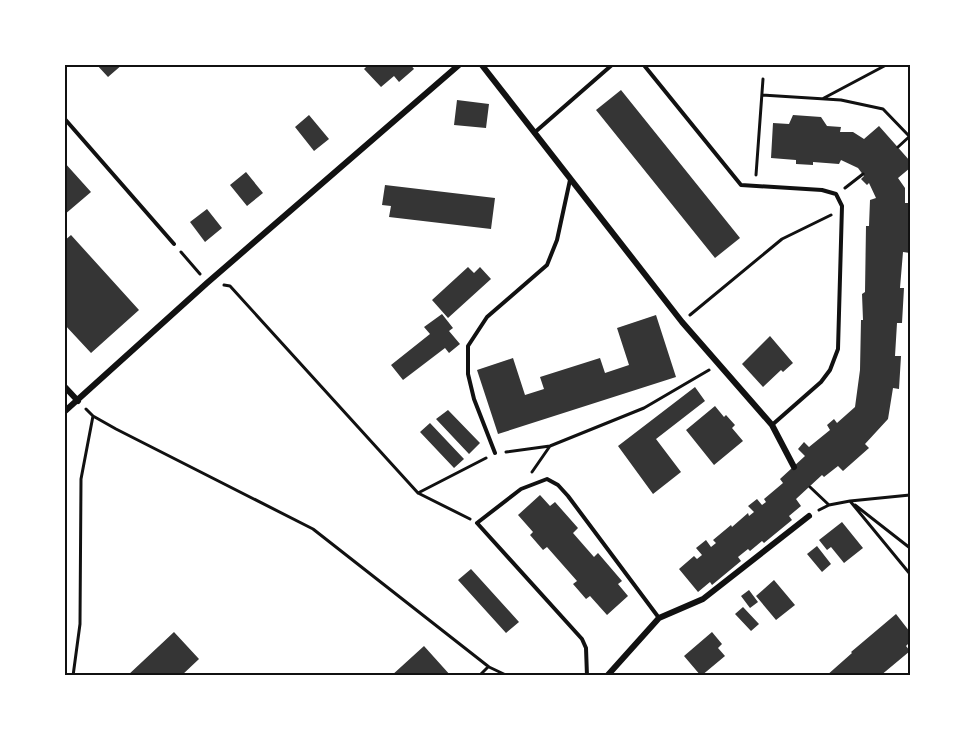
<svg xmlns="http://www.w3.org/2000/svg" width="975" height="740" viewBox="0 0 975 740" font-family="Rubik,sans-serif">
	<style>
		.building { fill: #353535 }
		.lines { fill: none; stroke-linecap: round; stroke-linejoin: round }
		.path { stroke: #111; stroke-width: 3 }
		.service { stroke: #111; stroke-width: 4 }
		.minor { stroke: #111; stroke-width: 6 }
		.neatline { fill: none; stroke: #111; stroke-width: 2 }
	</style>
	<rect width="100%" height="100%" fill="#fff"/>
	<path class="building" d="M96 64H123L108 77Z
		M369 64H410L414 69 399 82 394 76 381 87 364 69Z
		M621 90 740 238 715 258 596 110Z
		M457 100 489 104 486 128 454 125Z
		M309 115 329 139 314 151 295 127Z
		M793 115 821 117 827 126 841 127 840 132H853L864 139 879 126 910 161V168L898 178 905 188V203H908V219H910V253L903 252 900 288H904L902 323H897L895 356H901L899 389 893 388 888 419 865 444 869 448 843 471 838 466 824 477 822 475 796 499 801 506 789 516 792 520 764 543 762 541 750 551 748 549 738 557 741 561 712 585 710 582 698 592 679 569 694 556 697 559 702 555 696 548 706 540 711 547 716 543 713 540 731 525 732 527 748 513 749 516 754 512 748 506 757 499 762 505 766 502 764 499 783 483 780 479 805 456 798 449 804 442 809 447 830 430 827 425 834 419 837 423 855 407 860 370 861 320H863L862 294 865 292 866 226H869L870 200 876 198 869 183 867 185 861 179 864 176 858 168 841 160 839 164 813 162V165L796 164V160L771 158 773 123 789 124Z
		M64 162 91 192 64 215Z
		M246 172 263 193 247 206 230 185Z
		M385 185 495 198 491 229 389 217 391 206 382 205Z
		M207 209 222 228 205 242 190 222Z
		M71 235 139 310 91 353 64 324V241Z
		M468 267 474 273 480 267 491 279 448 318 432 300Z
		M442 314 453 328 449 331 460 344 449 353 445 348 403 380 391 365 430 334 424 327Z
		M656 315 676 377 498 434 477 370 513 358 525 395 544 389 540 377 600 358 605 373 629 365 617 328Z
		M770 336 793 363 783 372 781 370 763 387 742 364Z
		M695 387 705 401 656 439 681 472 653 494 618 446Z
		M715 406 724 417 726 415 735 425 732 428 743 441 714 465 686 430Z
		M448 410 480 443 469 454 436 419Z
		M430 423 464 459 454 468 420 432Z
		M540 495 550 506 555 502 578 528 573 533 594 557 598 553 622 581 618 584 628 596 607 615 590 596 586 599 573 584 577 581 547 547 543 550 530 535 533 532 518 515Z
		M842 522 863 548 844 563 831 547 827 550 819 540Z
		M817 546 831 564 822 572 807 554Z
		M471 569 519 622 506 633 458 580Z
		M774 580 795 605 776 620 756 596Z
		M749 590 758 602 750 608 741 596Z
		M743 607 759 624 751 631 735 614Z
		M896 614 910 632V642L906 646 910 651 880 676H826L852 653 851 652Z
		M174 632 199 659 181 676H127Z
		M712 632 722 644 718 648 725 656 701 676 684 656Z
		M424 646 451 676H391Z"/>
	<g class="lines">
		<path class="path" d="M762 95 841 100 883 109 910 137
			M824 98 888 64
			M898 147 910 136
			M756 175 763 79
			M845 188 863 174
			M181 252 200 274
			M224 285 230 286 418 493 470 519
			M690 315 782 239 831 215
			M86 409 93 416 116 429 313 529 489 667 508 676
			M506 452 550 446 644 408 709 370
			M532 472 550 446
			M810 487 829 505
			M418 493 486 458
			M850 501 910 495
			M855 505 910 548
			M819 510 829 505 850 501 910 574
			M73 676 80 624 81 479 93 416
			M479 676 488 667"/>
		<path class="service" d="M643 64 741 185 822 190 836 194 842 206 838 349 830 370 821 382 772 425
			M64 118 174 244
			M534 133 613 64
			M495 453 474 399 468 374V346L487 317 547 265 557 240 570 180
			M587 676 586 648 582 639 477 523 521 489 547 479 558 485 568 496 659 618"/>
		<path class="minor" d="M481 64 682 322 772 425 794 467
			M64 386 78 401
			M64 412 207 283 460 64
			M607 676 659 618 703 599 809 516"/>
	</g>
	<rect width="975" height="740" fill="none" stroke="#ffffff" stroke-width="132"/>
	<rect x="66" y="66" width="843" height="608" class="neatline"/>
</svg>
